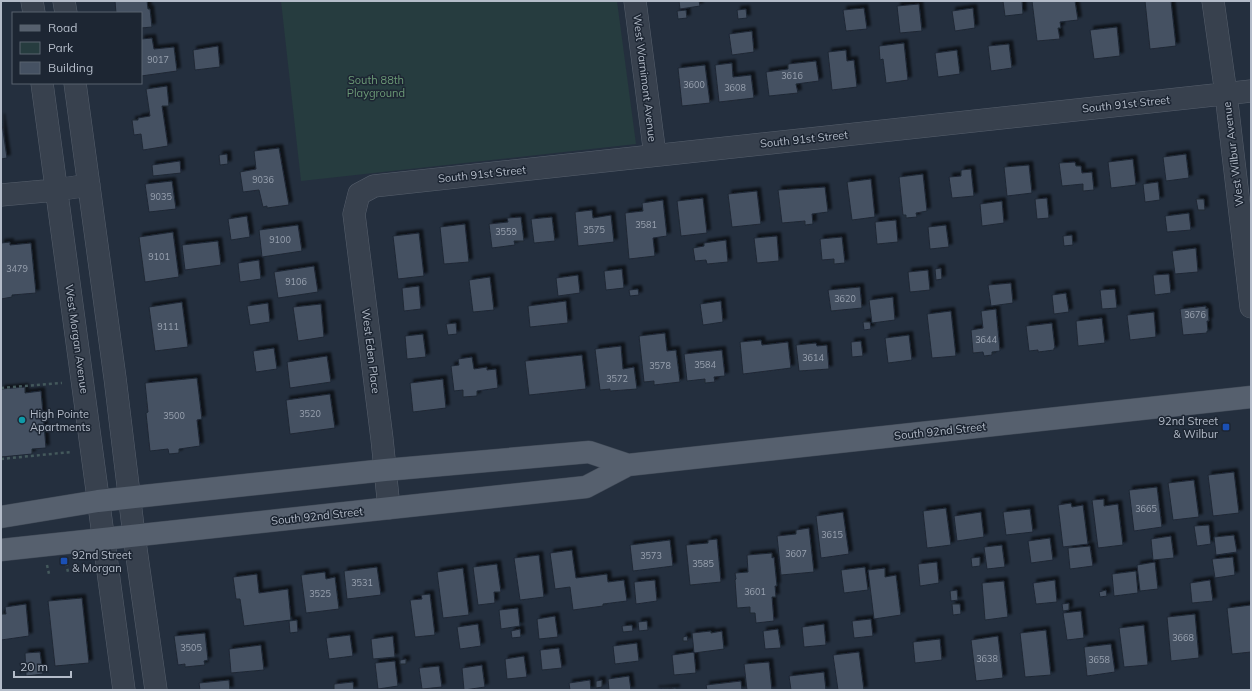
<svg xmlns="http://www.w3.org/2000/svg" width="1252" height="691" viewBox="0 0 1252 691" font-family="Mulish,sans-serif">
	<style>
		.green { fill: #263c3f }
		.building { fill: #455162; stroke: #1f2835; filter: url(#shadow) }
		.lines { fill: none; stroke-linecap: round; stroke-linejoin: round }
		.minor-casing { stroke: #565f6c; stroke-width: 23 }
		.major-casing { stroke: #414a57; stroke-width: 23 }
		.path { stroke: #44595c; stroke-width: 2.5; stroke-dasharray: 3 3; stroke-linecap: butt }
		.minor { stroke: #38414e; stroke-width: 22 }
		.major { stroke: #56606e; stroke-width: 22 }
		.culture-dot { fill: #0f9aa8; stroke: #1d2633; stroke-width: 1.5 }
		.transit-dot { fill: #1a4fb4; stroke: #1d2633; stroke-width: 1.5 }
		.labels { text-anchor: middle; stroke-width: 3; stroke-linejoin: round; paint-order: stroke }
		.number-label { font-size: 9px; fill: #98a1af }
		.street-label { font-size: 11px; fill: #b4bcc9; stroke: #1d2633 }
		.park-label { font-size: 11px; fill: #6b9a76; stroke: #1d2633 }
		.poi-label { font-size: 11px; fill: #b4bcc9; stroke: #1d2633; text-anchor: start }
	</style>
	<defs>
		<filter id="shadow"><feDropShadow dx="3.5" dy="-3.5" stdDeviation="1" flood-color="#0009"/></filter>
	</defs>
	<rect width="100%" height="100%" fill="#242f3e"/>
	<path class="green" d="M281 1H617L636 144 301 181Z"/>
	<path class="building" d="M115 1H147L148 9H150L152 27 141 28V13H116Z
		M679 1H699L700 6 680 9Z
		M1003 1H1022L1023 14 1005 16Z
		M1032 1H1075L1078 20 1060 22 1061 28H1058L1060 39 1037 41Z
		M1145 1H1171L1176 46 1150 49Z
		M919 4 922 31 900 33 897 6Z
		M864 8 867 29 846 31 843 10Z
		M973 8 975 28 955 31 952 11Z
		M746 9 747 18 738 19 737 10Z
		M686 10 687 18 678 19 677 11Z
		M1117 27 1120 56 1094 59 1090 30Z
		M752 31 754 52 732 55 729 34Z
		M152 38 154 49 174 47 177 71 141 76V39Z
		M904 43 908 80 886 83 883 59 880 60 879 46Z
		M1009 44 1012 68 991 71 988 46Z
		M218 46 220 67 195 70 193 50Z
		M846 50 847 61 854 60 857 87 832 90 828 52Z
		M957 50 960 74 938 77 935 53Z
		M816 61 819 81 796 84 798 93 769 96 766 72 788 69V64Z
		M732 63 733 77 751 75 754 98 719 102 715 65Z
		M705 65 710 103 682 106 678 68Z
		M167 86 169 106H162L168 146 143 150 141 134 134 135 132 120H138V118L150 116 146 89Z
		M1 117 7 158 1 159Z
		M279 148 289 205 267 208V206L263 207 259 190 243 192 240 172 256 169 254 151Z
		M227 154 228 164 220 165 219 155Z
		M1186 154 1189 178 1166 181 1163 157Z
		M1133 159 1136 185 1111 188 1108 162Z
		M180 161 181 173 153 176 152 165Z
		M1075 162 1076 166H1081L1082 173 1092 172 1094 190 1083 191V184L1062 186 1059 163Z
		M1029 165 1032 193 1007 196 1004 167Z
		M971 169 974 196 952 198 949 177 961 176V170Z
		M923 174 927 211 916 213 917 217 906 218V215H903L899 177Z
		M871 179 875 217 852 220 847 182Z
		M172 181 176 209 149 212 145 184Z
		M1158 182 1160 200 1145 202 1143 184Z
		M825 187 828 212 812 214 813 224 805 225V221L782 223 778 190Z
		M757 191 761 224 732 227 728 194Z
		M703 198 707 233 681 236 677 201Z
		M1047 198 1049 218 1037 219 1035 199Z
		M1196 199H1204L1205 210H1198Z
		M663 200 667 236 653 238 655 256 629 259 625 213 643 211 642 203Z
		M1002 201 1004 223 982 226 980 204Z
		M592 210 593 218 611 215 614 242 578 246 575 212Z
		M1189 213 1191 230 1167 232 1165 216Z
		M247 216 250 237 231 240 228 219Z
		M521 217 524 241H514L515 245 492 248 489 224 508 222 507 218Z
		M552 217 555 241 534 243 531 219Z
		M896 220 898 242 877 244 875 222Z
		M465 224 469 262 444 264 440 227Z
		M298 225 302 251 262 257 259 230Z
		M946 225 949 247 930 249 928 227Z
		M173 232 179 277 145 282 139 237Z
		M419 233 424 276 398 279 393 236Z
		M1072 235 1073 245 1064 246 1063 236Z
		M777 236 779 261 757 263 754 238Z
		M842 237 845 263 834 264V259L822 260 820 239Z
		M726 240 728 262 707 264 706 260 695 261 693 248 704 246V243Z
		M218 241 221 265 185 270 182 245Z
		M10 242V245L31 243 36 293 12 295V297L1 299V243Z
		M1196 248 1198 272 1175 274 1172 251Z
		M259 260 261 279 240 282 238 263Z
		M314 266 318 292 278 298 274 272Z
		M941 268 942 279 936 280 935 269Z
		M622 269 624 288 606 290 604 271Z
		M928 270 930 290 910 292 908 272Z
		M1169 274 1171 293 1155 295 1153 275Z
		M578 275 580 293 558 296 556 278Z
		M490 277 494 310 473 312 469 280Z
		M1011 283 1013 303 991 306 988 285Z
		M419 286 421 309 404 311 402 288Z
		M860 287 862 308 831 311 828 290Z
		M638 289 639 295 630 296 629 290Z
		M1115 289 1117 308 1102 309 1100 290Z
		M1066 293 1069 312 1054 314 1052 295Z
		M893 297 895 320 872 323 869 300Z
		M566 301 568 323 530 327 528 306Z
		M721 301 723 322 703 325 700 304Z
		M182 302 188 347 155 351 149 307Z
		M268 303 270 322 250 325 247 306Z
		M321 304 324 337 298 341 293 307Z
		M1206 306V309L1208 308 1209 321H1207L1208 331H1207V333L1183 335 1180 309Z
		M996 309 1000 351 992 352V355L984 356 983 352 973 353 971 330 983 328 981 311Z
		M951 311 956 356 932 358 927 314Z
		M1154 312 1156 337 1130 340 1127 315Z
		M1102 318 1105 343 1078 346 1076 321Z
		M863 322H870L871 329 864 330Z
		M456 323 457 334 448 335 446 324Z
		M1052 323 1055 348H1054V350L1038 352V350L1029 351 1026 326Z
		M665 333 667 351 676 350 680 382 654 385V381L644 382 639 336Z
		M423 334 426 357 407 359 405 336Z
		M909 335 912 360 888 363 885 338Z
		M761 340 762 345 788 342 791 368 743 374 740 342Z
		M861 341 863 356 852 357 851 342Z
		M816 343 817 346 827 345 829 369 799 371 796 345Z
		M621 346 623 369 634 367 637 389 610 391V389L600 390 595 349Z
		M274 348 277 369 256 372 253 351Z
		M722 350 725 376 714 377 715 382 705 383V379L687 381 684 354Z
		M582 355 586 389 529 395 525 361Z
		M327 356 331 382 290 388 287 362Z
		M472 357 474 369 487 367V370L496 369 498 388 477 391V396L463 397V390L454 391 451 366 459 365 458 359Z
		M197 378 202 419 197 420 200 446 179 449V453L169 454 168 449 150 451 146 413 148 412 145 383Z
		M443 379 446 408 413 412 410 383Z
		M25 387V393L41 391 46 448 32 449V454L1 457V389Z
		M330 394 335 428 290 434 286 400Z
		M1234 472 1239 513 1213 516 1208 475Z
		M1194 480 1199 517 1173 520 1168 483Z
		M1157 487 1162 527 1134 531 1129 490Z
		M1104 499V506L1118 504 1123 545 1098 548 1092 500Z
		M1071 503 1072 507 1083 505 1088 544 1063 547 1058 505Z
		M946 508 951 545 927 548 923 511Z
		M1030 509 1033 532 1006 535 1003 512Z
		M843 512 849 554 821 558 816 516Z
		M981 512 984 537 957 541 954 516Z
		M1209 525 1211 544 1197 546 1194 526Z
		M809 528 814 572 781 575 777 536 796 534V530Z
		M1234 535 1237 552 1216 555 1214 537Z
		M1171 536 1174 558 1153 560 1151 539Z
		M1050 538 1053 560 1031 563 1028 541Z
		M717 539 721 582 690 585 686 545 708 543V540Z
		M670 540 673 566 633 571 630 545Z
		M1002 545 1005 567 987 569 984 547Z
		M1090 546 1093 566 1070 569 1068 548Z
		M572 550 576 578 607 574 608 582 624 580 627 601 603 604V606L573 610 570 587 555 589 550 553Z
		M772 553V558L774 557 777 586H775L776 597H772L774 621 756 623 755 613H750V607L737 608 735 580 736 579 735 573 748 572 747 555Z
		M539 555 544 597 520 600 514 558Z
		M980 557V566L972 567 971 558Z
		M1233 557 1235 575 1215 578 1212 559Z
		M937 562 939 583 920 586 918 564Z
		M1155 562 1158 589 1140 591 1137 565Z
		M497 564 501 592H494L495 603 478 605 473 567Z
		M377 567 381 595 347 599 344 571Z
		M865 567 868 590 844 593 841 570Z
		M463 568 469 615 443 618 437 572Z
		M885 568V577L896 575 901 615 874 619 868 570Z
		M1136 571 1138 593 1114 596 1112 574Z
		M325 572 326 579 335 577 339 609 306 613 301 575Z
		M257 574 259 593 288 589 291 620 244 626 240 599H236L233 577Z
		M655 580 657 601 636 604 634 582Z
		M1055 580 1057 602 1036 604 1033 583Z
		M1210 580 1213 601 1192 603 1190 583Z
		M1004 581 1008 617 985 620 982 583Z
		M957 590 958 600 951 601 950 591Z
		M1106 590 1107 596 1100 597 1099 592Z
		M430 594 435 635 415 637 410 600 422 599 421 595Z
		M82 598 89 663 55 666 48 601Z
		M1069 603V610L1063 611 1062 604Z
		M26 604 29 636 1 640V614H6L5 607Z
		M952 604H960L961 614 953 615Z
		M1251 605V652L1232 654 1227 608Z
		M518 608 520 626 501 629 499 610Z
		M1081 611 1084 638 1067 640 1063 613Z
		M1195 614 1199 658 1171 661 1167 617Z
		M555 616 558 637 539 639 537 619Z
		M871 619 873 636 854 638 852 621Z
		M297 620 298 632 290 633 289 621Z
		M647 621 648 630 639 631 638 622Z
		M478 624 481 646 460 649 457 627Z
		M824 624 826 645 804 647 802 627Z
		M632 625 633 631 623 632 622 626Z
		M1144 625 1148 665 1124 667 1119 628Z
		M520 629 521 637 512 638 511 631Z
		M778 629 781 648 765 649 763 631Z
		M1046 630 1051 675 1025 677 1020 633Z
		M711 631V633L722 631 724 649 694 653 692 633Z
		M205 633 208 660 204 661 205 665 185 667V664L178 665 174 636Z
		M350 635 353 656 329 659 326 638Z
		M393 636 395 657 373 659 371 639Z
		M687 636 688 641H683V637Z
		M998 636 1003 678 976 681 971 640Z
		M940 639 942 660 915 663 913 642Z
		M637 643 639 661 615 664 613 646Z
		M1111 644 1115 672 1087 676 1084 647Z
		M261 645 264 670 231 673 229 649Z
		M559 648 562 668 542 670 540 650Z
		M40 652 43 674 26 676 25 653Z
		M694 652 696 673 674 675 672 655Z
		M859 652 864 690H838L833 655Z
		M524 656 527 677 507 679 505 659Z
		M406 659V664H400V660Z
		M395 661 398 686 378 689 375 663Z
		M769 662 772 690H747L744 664Z
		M482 665 485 687 464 690 462 668Z
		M439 666 442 687 422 689 419 668Z
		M824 672 826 690H791L789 676Z
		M629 676 631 690H609L608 679Z
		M229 680 230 690H200L199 683Z
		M590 680 591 690H570L569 683Z
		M602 680V687L596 688V681Z
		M741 681 742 690H707L706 685Z
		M353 682 354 690H334V684Z
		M676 688V690H655Z"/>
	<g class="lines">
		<defs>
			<path id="minor" d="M32 1 34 13
				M64 1 66 13
				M635 1 655 155
				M1213 1 1226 94 1251 307
				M42 83 124 690
				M75 83 115 378 134 535 156 690
				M1 195 56 190 89 185
				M389 508 382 439 354 214 359 194 374 186 1251 91"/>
			<path id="major" d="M1 517 98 501 385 470 589 452 628 465
				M1 550 586 487 628 465 1251 397"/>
		</defs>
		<use href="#minor" class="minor-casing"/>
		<use href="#major" class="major-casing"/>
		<path class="path" d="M1 388 62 383
			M1 459 71 452
			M66 563 68 572
			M47 565 49 574"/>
		<use href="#minor" class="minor"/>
		<use href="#major" class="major"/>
	</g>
	<circle class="culture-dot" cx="22" cy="420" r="4"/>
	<g class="transit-dot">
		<rect x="1222" y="423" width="8" height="8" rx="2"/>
		<rect x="60" y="557" width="8" height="8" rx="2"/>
	</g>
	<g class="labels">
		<g class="number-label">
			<text x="158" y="63">9017</text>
			<text x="792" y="79">3616</text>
			<text x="694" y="88">3600</text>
			<text x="735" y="91">3608</text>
			<text x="263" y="183">9036</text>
			<text x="161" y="200">9035</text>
			<text x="646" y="228">3581</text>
			<text x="594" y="233">3575</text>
			<text x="506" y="235">3559</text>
			<text x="280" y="243">9100</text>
			<text x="159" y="260">9101</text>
			<text x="17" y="272">3479</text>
			<text x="296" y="285">9106</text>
			<text x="845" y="302">3620</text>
			<text x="1195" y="318">3676</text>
			<text x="168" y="330">9111</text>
			<text x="986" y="343">3644</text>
			<text x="813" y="361">3614</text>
			<text x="705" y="368">3584</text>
			<text x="660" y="369">3578</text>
			<text x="617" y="382">3572</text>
			<text x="310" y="417">3520</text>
			<text x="174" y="419">3500</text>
			<text x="1146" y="512">3665</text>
			<text x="832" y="538">3615</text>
			<text x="796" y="557">3607</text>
			<text x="651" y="559">3573</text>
			<text x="703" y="567">3585</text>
			<text x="362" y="586">3531</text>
			<text x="755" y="595">3601</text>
			<text x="320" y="597">3525</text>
			<text x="1183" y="641">3668</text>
			<text x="191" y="651">3505</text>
			<text x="987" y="662">3638</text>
			<text x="1099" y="663">3658</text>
		</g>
		<g class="street-label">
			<text transform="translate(645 78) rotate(83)" y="4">West Warnimont Avenue</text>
			<text transform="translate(1126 104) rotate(-6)" y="4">South 91st Street</text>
			<text transform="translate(804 139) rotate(-6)" y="4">South 91st Street</text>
			<text transform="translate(1233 154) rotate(-97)" y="4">West Wilbur Avenue</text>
			<text transform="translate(482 174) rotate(-6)" y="4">South 91st Street</text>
			<text transform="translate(77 339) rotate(82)" y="4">West Morgan Avenue</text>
			<text transform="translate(371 351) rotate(83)" y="4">West Eden Place</text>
			<text transform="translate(940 431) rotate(-6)" y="4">South 92nd Street</text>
			<text transform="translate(317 516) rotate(-6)" y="4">South 92nd Street</text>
		</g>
		<g class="park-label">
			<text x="376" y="84">South 88th<tspan x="376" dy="13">Playground</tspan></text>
		</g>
		<g class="poi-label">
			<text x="30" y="418">High Pointe<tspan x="30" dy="13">Apartments</tspan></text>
			<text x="1218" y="425" text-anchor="end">92nd Street<tspan x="1218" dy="13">&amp; Wilbur</tspan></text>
			<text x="72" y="559">92nd Street<tspan x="72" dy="13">&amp; Morgan</tspan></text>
		</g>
	</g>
	<rect width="1252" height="691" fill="none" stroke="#b4bcc9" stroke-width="4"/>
	<rect x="12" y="12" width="130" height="72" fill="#1d2633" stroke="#59626f"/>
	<rect x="20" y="25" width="20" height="6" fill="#56606e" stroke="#59626f"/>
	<text x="48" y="32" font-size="12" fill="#b4bcc9">Road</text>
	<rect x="20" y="42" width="20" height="12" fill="#263c3f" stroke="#59626f"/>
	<text x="48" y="52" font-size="12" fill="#b4bcc9">Park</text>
	<rect x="20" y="62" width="20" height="12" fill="#455162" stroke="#59626f"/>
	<text x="48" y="72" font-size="12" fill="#b4bcc9">Building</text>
	<path d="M14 671v6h57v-6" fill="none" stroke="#b4bcc9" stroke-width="2"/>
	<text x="20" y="671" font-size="12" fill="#b4bcc9" stroke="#1d2633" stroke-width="3" paint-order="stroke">20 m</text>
</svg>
